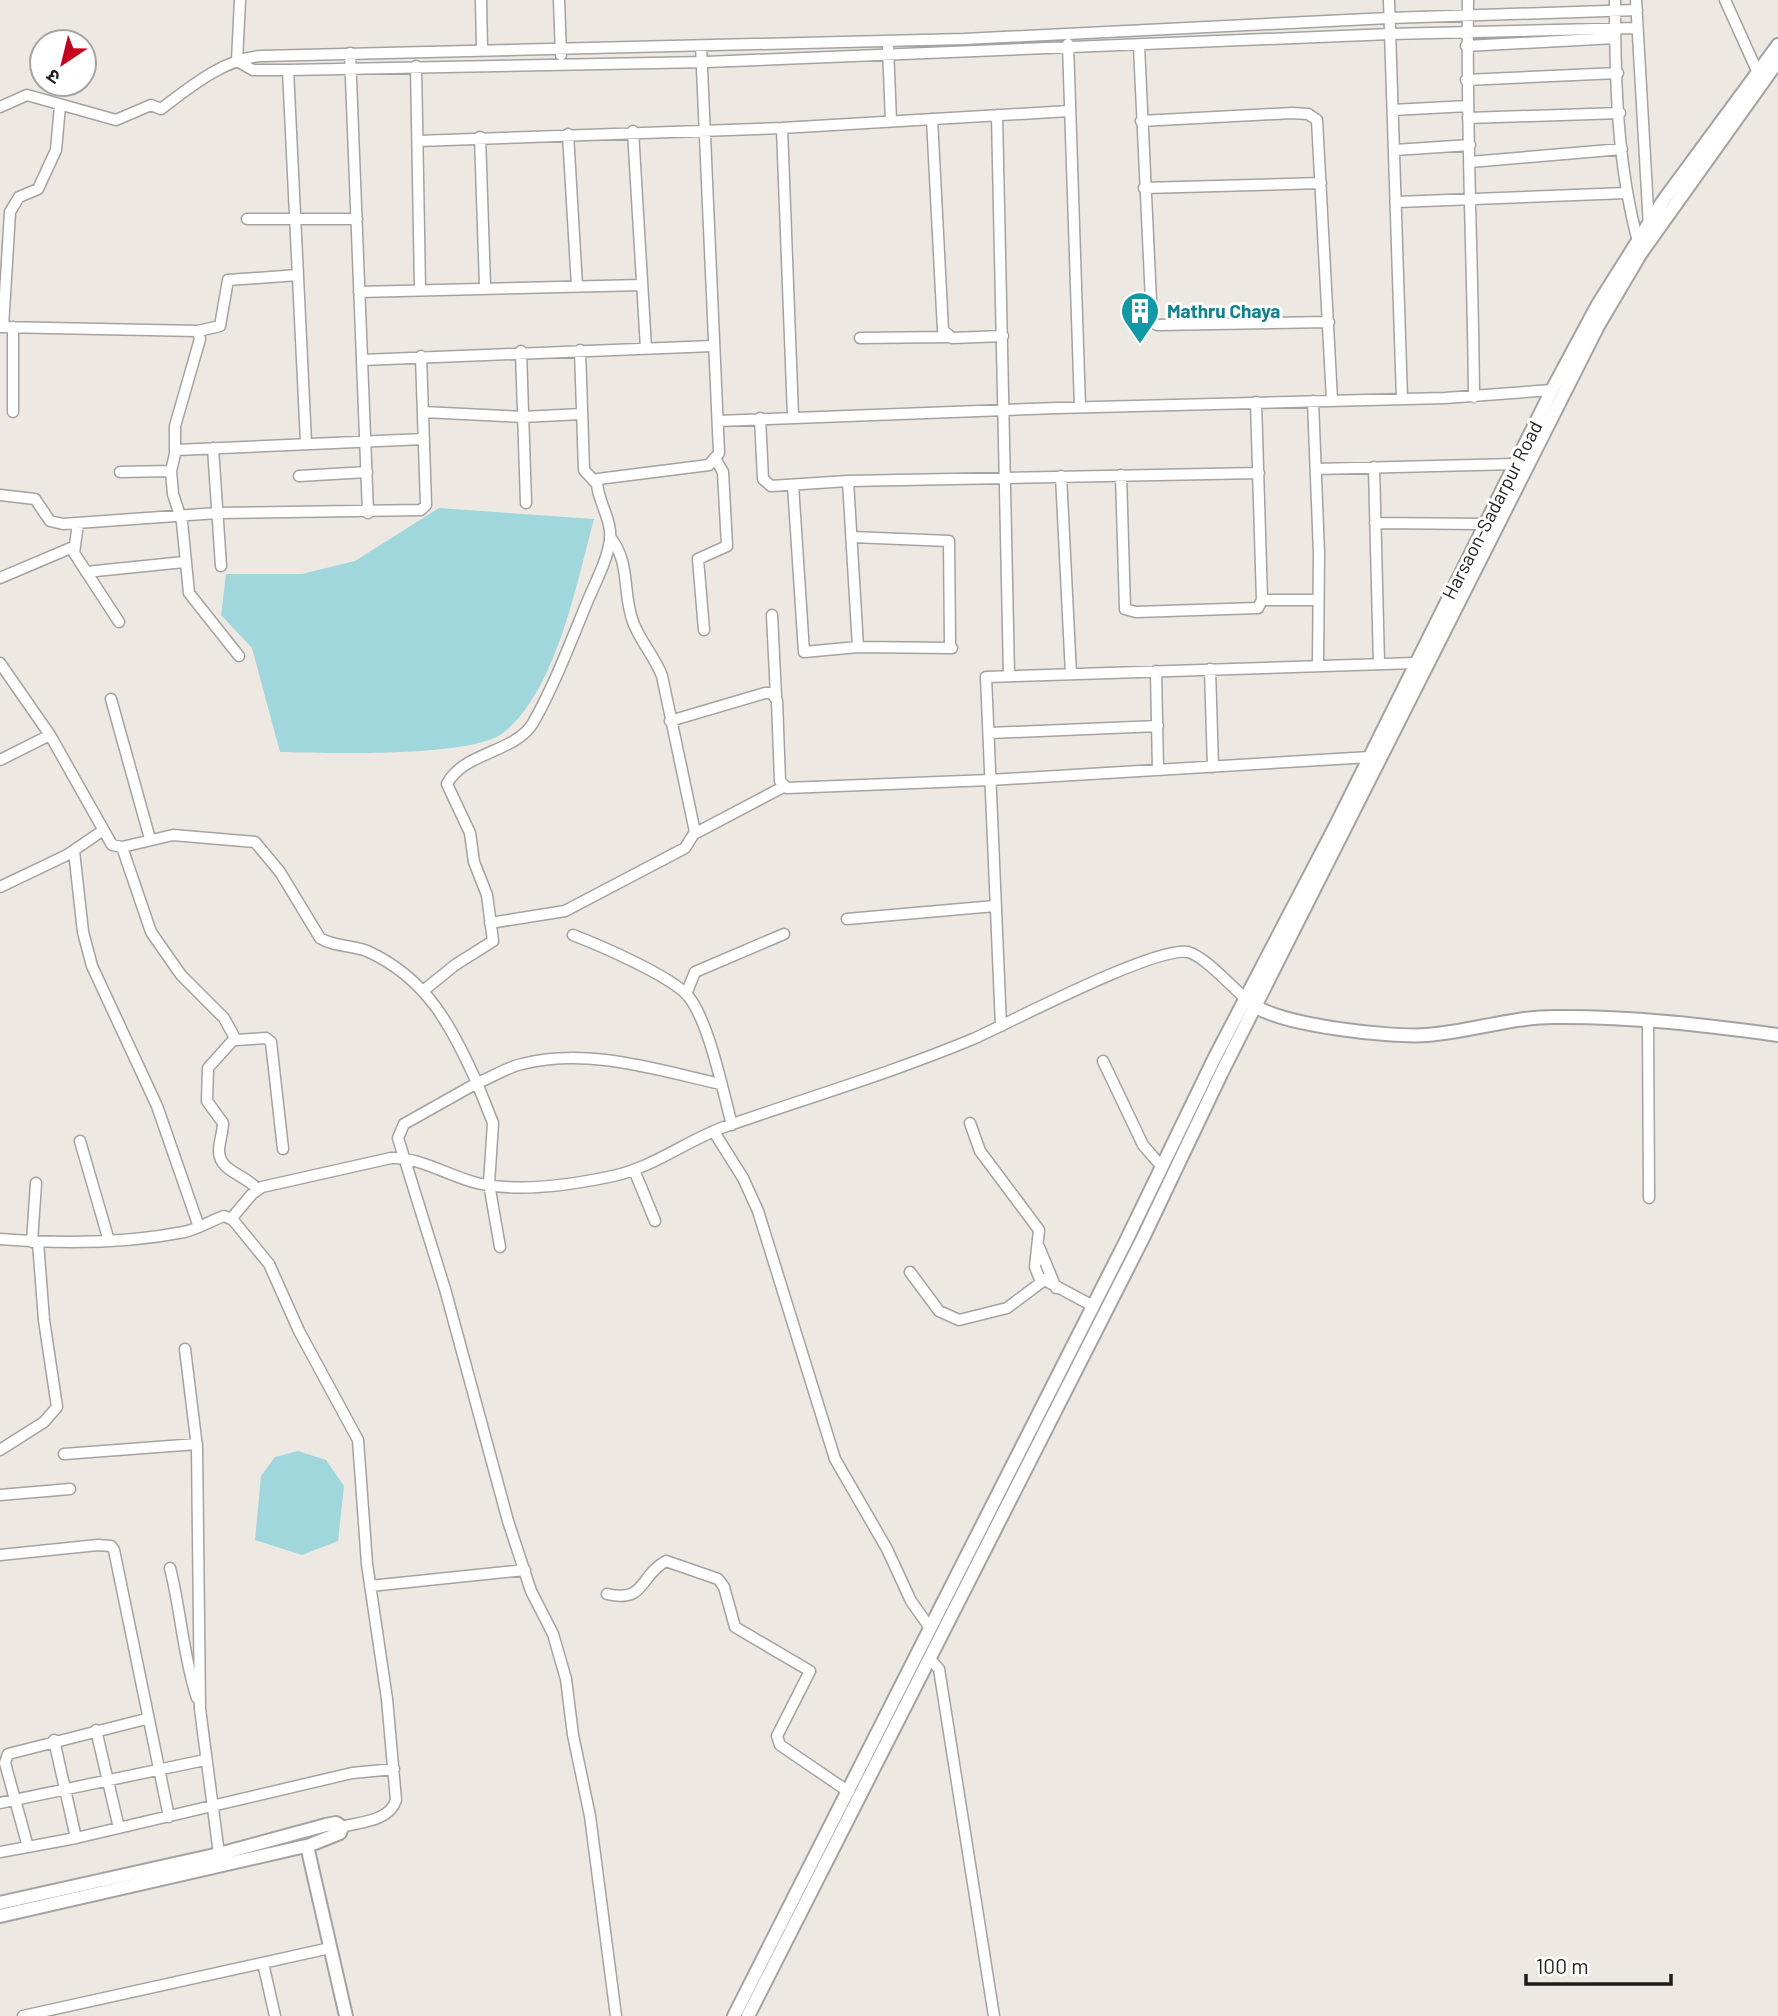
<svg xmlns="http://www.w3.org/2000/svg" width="1778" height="2016" viewBox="0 0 1778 2016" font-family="Barlow,'Noto Sans Devanagari',sans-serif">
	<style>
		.water { fill: #a0d7dc }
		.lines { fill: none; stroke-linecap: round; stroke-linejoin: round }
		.minor-casing { stroke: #a3a3a3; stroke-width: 13 }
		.tertiary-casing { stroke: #a3a3a3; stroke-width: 16 }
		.minor { stroke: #fff; stroke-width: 10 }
		.tertiary { stroke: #fff; stroke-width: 12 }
		.labels { text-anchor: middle; stroke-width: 6; stroke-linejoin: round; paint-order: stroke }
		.culture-label { font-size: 19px; font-weight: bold; fill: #0d838f; stroke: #fff; text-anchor: start }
		.street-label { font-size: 19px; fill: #1c1c1c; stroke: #fff }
	</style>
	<rect width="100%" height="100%" fill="#ede8e1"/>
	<path class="water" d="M439 508 594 519C577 582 556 692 503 733 470 758 325 753 280 752L252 648 221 615 226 574H302L355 561Z
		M298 1451 326 1460 344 1486 338 1541 302 1555 255 1540 261 1476 275 1457Z"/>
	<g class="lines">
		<defs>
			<path id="minor" d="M481 0 482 49
				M559 0 561 55
				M1389 0 1402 399
				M1468 0C1466 132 1473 264 1474 397
				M1615 0C1615 81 1617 167 1639 245
				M1636 0 1649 227
				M1725 0 1758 73
				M1068 44 1080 407
				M1139 46 1152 322 1157 325 1329 322
				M1466 46 1615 38
				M888 48 891 121
				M350 53 368 513
				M237 61 253 70H288L706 62 1390 34 1637 28
				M237 61 240 0
				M416 66 420 288
				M288 70 306 442
				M1466 80 1618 73
				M0 107 27 95 116 120 151 105 161 109C190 87 225 58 262 56L964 39 1389 18 1637 10
				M1393 110 1468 106
				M997 115 1009 675
				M1468 118 1620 113
				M932 119 943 330 952 338 1003 336
				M1141 121 1292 113 1308 114 1317 120 1332 400
				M782 128 793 416
				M633 131 646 348
				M568 134 577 286
				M480 137 485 286
				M418 141 782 128 1069 111
				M1395 150 1470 145
				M1470 162 1622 149
				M1144 188 1321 183
				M1397 202 1626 193
				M247 219H357
				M359 292 642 285
				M0 327 198 331 200 339 175 426V454L171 471 173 494 182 522 189 593 239 656
				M3 327 10 212 19 197 38 189 56 150 60 106
				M198 331 220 326 228 280 298 275
				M860 338 948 337
				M580 350 584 470 596 483
				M521 351 526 503
				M362 360 713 346
				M1313 401 1319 553 1318 665
				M13 412V327
				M423 412 523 417 581 414
				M760 418 763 479 771 486 848 481 1259 473
				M718 421 1057 408 1445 398 1552 390
				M213 448 221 566
				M176 450 424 439
				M1374 467 1379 664
				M1316 469 1515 464
				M120 472 171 471
				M1121 475 1125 609 1136 612 1258 608 1262 600 1256 402
				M299 476 367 472
				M1061 476 1071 674
				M848 481 858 647
				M793 485 804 652 858 647 952 648
				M0 495 35 499 50 521 63 524 217 513 421 510 426 505 421 356
				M78 523 74 553 119 622
				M1375 523 1484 524
				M852 537 949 541 950 643
				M86 572 184 562
				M0 578 73 547
				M1262 600H1318
				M772 615 776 696
				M704 630 698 559 727 546 723 472 716 460
				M0 663 50 735 112 845 122 847 173 835 255 842 280 872 320 938C334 947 352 945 367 951 427 978 452 1027 477 1083 493 1077 507 1067 522 1064 588 1047 657 1070 721 1084
				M1210 669 1213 767
				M1156 671 1158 770
				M111 699 150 839
				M670 721 765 693H772L777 701 780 781 787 788 990 780 1370 757
				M990 733 1158 726
				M0 760 50 735
				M694 834 783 787
				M122 847 151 932 181 975 224 1018 236 1040 266 1038 271 1042 283 1149
				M74 851 83 932 92 966 157 1106 199 1227
				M0 887 67 855 102 831
				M847 919 995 906
				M490 923 565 911 685 848 695 832 662 676C655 657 640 641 633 622 622 592 631 563 610 537
				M573 935C599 945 671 976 688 996 709 1021 723 1092 732 1125
				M423 991 455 965 493 941 487 895 474 862 470 833 447 784C463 752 515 753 533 723 555 684 571 641 588 600 596 581 607 561 610 540 613 519 593 493 598 479L709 465 719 453 701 46
				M686 994 695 972 784 934
				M1648 1021 1649 1198
				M1001 1026 986 677 1415 663
				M235 1038 208 1068 207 1101 223 1123C223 1132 219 1142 219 1151 219 1172 247 1175 257 1189
				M1103 1061 1143 1145 1162 1167
				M970 1123 980 1151 1039 1230 1035 1267 1039 1277 1093 1306
				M714 1132 743 1178 758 1211 835 1459 887 1549 911 1601 930 1628
				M80 1141 109 1241
				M634 1170 655 1221
				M231 1219 252 1194 262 1187 391 1158C421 1157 448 1176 477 1183 519 1193 571 1185 613 1176 654 1167 686 1141 724 1127 807 1098 891 1073 973 1039 1011 1022 1155 946 1188 952 1204 956 1231 986 1245 998
				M0 1239C61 1244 123 1244 184 1232 198 1229 210 1221 224 1216L233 1220 269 1264 299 1331 358 1440 367 1564 387 1699 396 1800C390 1821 360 1822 342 1827
				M32 1242 36 1183
				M500 1247 489 1184 493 1123 477 1083 404 1124 398 1138 445 1289 508 1521 531 1591 553 1634 566 1679 573 1735 590 1816 616 2016
				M1039 1247 1056 1288
				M910 1272 939 1311 959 1320 1007 1308 1043 1281
				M185 1349 197 1447 200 1709 219 1854
				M0 1450 44 1422 57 1407 44 1320 38 1242
				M64 1454 197 1444
				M0 1495 70 1489
				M0 1555 98 1545 111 1546 114 1550 169 1817
				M170 1568C181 1611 183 1656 197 1698
				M370 1586 525 1570
				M607 1594C646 1603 639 1576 666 1561L718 1579 724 1587 735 1627 810 1671 777 1736 780 1745 849 1792
				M929 1658 939 1669 994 2016
				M96 1730 119 1828
				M54 1740 76 1838
				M0 1803 205 1760
				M28 1847 5 1763 8 1754 146 1719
				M0 1852 76 1838 352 1773 394 1769
				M263 1963 275 2016
				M23 2016 330 1948"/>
			<path id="tertiary" d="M1251 1003C1275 1025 1392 1038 1427 1035 1470 1032 1511 1017 1554 1017 1629 1016 1704 1025 1778 1035
				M307 1846 346 2016
				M0 1903 219 1854 326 1825 336 1823 342 1827 340 1833 310 1845 0 1916
				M734 2016 1125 1243 1214 1059 1336 825 1552 390 1597 306 1663 201 1778 45
				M748 2016 1143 1238 1222 1072 1598 326 1641 253 1778 61"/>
		</defs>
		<use href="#minor" class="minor-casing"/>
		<use href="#tertiary" class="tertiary-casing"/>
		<use href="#minor" class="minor"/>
		<use href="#tertiary" class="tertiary"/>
	</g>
	<defs>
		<symbol id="building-pin" viewBox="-11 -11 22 30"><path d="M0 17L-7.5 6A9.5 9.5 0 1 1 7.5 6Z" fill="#0f9aa8" stroke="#fff"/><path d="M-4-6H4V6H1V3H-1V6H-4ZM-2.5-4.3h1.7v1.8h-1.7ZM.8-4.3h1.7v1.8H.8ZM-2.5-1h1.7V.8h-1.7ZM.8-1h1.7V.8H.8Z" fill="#fff"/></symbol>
	</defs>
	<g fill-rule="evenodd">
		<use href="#building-pin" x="1118" y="289" width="44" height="60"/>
	</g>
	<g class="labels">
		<g class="culture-label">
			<text x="1167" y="318">Mathru Chaya</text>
		</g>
		<g class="street-label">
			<text transform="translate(1492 510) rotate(-63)" y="7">Harsaon-Sadarpur Road</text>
		</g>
	</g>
	<g transform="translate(63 63) rotate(215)"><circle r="33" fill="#ffffff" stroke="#a4a4a4" stroke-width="2"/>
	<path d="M0-5L12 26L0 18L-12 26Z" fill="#c8001d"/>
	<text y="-10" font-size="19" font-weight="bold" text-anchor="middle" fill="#1c1c1c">उ</text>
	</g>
	<path d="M1526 1974v10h145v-10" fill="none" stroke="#1c1c1c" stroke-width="3.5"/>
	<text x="1536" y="1974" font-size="21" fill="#1c1c1c" stroke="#ffffff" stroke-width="5" paint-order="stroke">100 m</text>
</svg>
